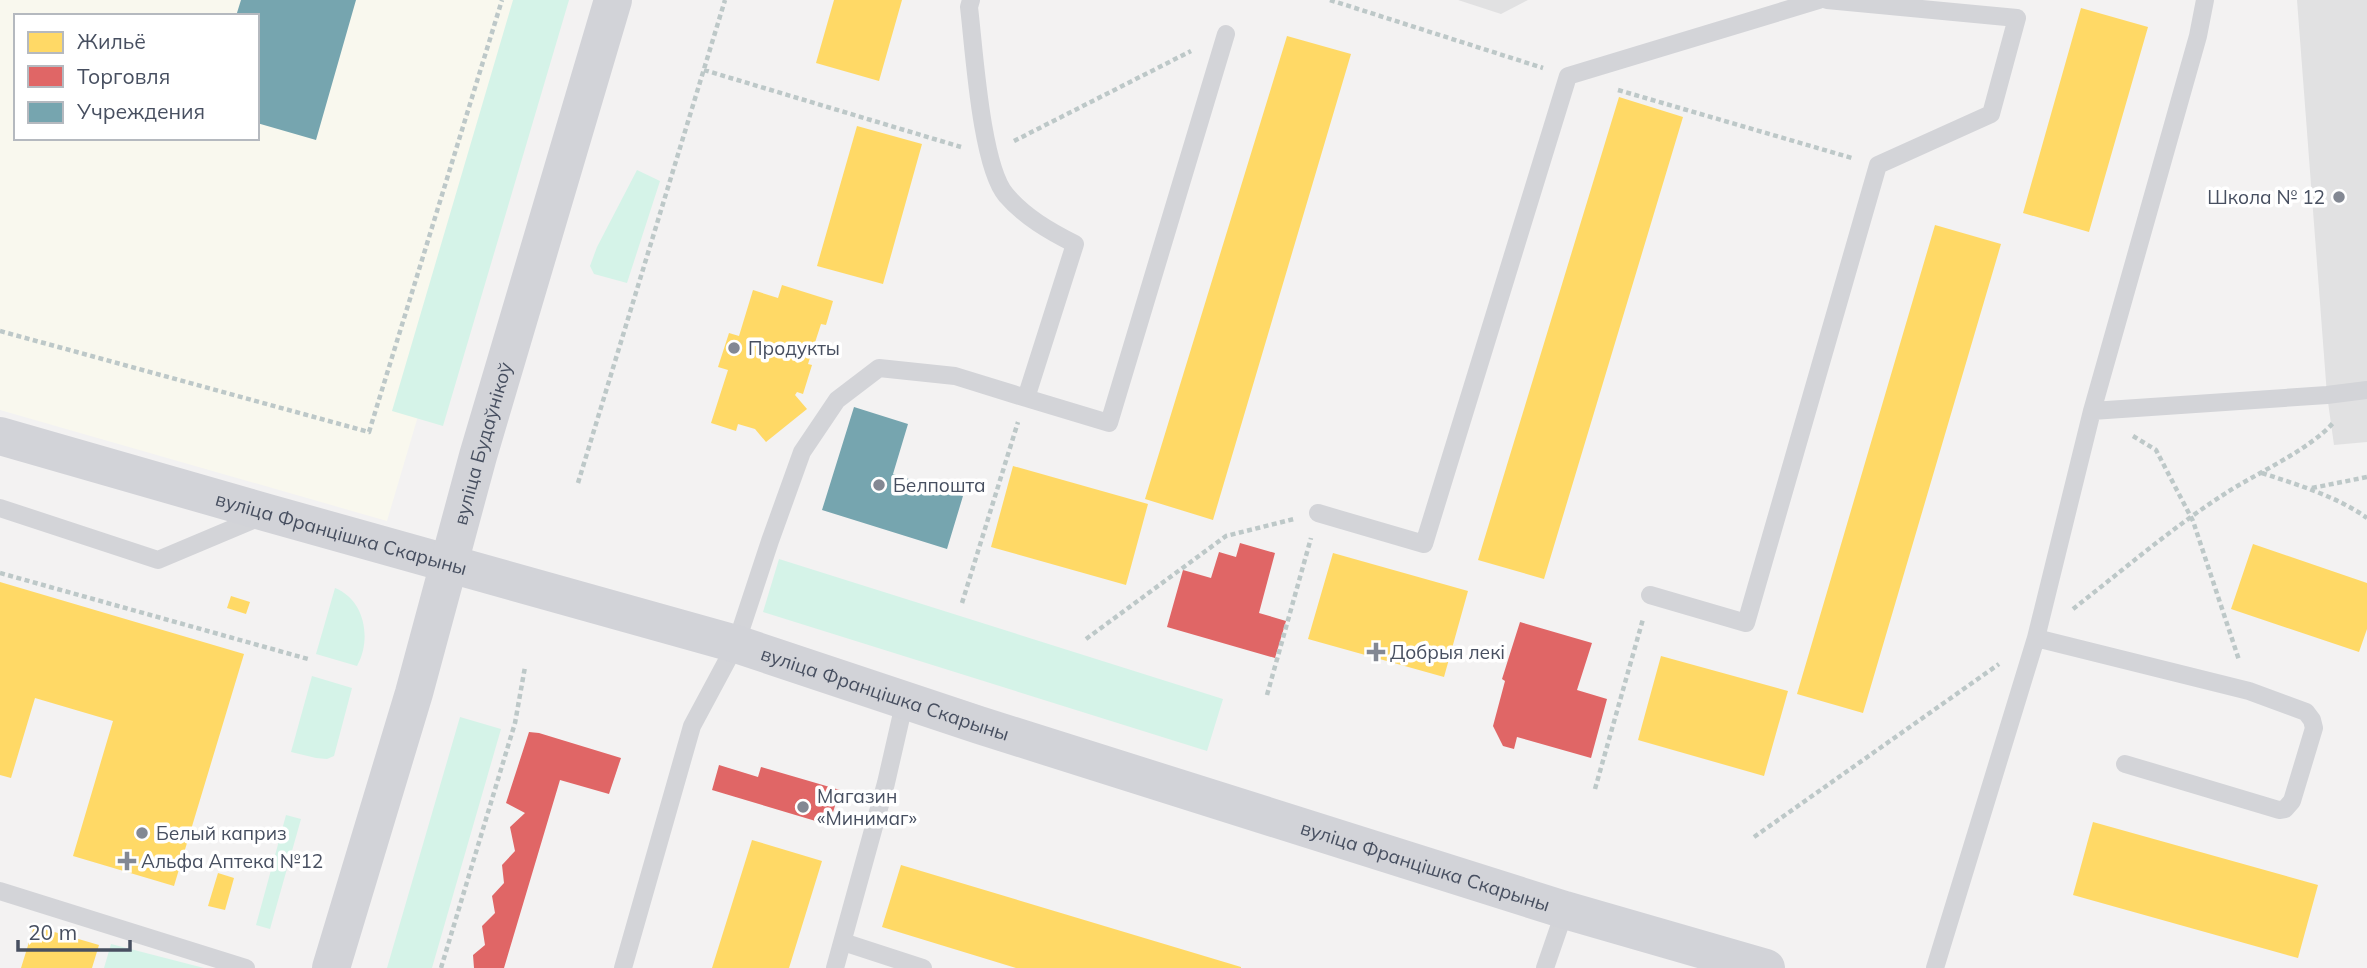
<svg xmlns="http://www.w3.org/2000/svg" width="2367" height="968" viewBox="0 0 2367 968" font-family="Mulish,sans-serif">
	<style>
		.commercial { fill: #f9f8ee; fill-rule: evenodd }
		.education { fill: #e1e1e2 }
		.green { fill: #d5f3e8 }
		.homes { fill: #ffd966 }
		.shops { fill: #e06666 }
		.public { fill: #76a5af }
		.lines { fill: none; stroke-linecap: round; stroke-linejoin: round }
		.path { stroke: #bdc8c8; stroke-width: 4.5; stroke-dasharray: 5 3.5; stroke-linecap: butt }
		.service { stroke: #d3d4d8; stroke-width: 18 }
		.secondary { stroke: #d2d3d8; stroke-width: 38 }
		.poi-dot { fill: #838893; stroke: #fff; stroke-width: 2.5 }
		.labels { text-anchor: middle; stroke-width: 7; stroke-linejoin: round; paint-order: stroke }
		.poi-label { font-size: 19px; fill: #474f60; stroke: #fff; text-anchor: start }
		.street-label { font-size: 19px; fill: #474f60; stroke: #fff }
	</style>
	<rect width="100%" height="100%" fill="#f3f2f2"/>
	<path class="commercial" d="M0 0H541L387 521 0 410ZM16 16H257V138H16Z"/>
	<path class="education" d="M1458 0H1528L1501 14Z
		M2297 0H2367V442L2334 445 2327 395Z"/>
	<path class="green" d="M513 0H569L443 426 392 411Z
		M637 170 660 181 627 283 594 274 590 266 597 247Z
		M779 559 1223 699 1207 751 763 612Z
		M335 588C365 600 372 639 357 666L316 654Z
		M312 676 352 688 334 756 327 759 316 758 291 752Z
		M460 717 501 729 432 968H387Z
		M286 815 301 819 270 929 256 925Z
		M111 944 204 968H104Z"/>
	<path class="homes" d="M834 0H902L879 81 816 63Z
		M2081 8 2148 27 2089 232 2023 213Z
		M1287 36 1351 54 1213 520 1145 499Z
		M1619 97 1683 117 1544 579 1478 560Z
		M857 126 922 144 883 284 817 266Z
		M1935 225 2001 244 1863 713 1797 694Z
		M782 285 833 301 826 325 821 324 808 364 812 365 803 394 797 392 795 395 807 409 766 442 755 429 738 424 736 431 711 423 728 370 718 367 729 333 739 336 753 290 778 298Z
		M1013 466 1148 504 1126 585 991 547Z
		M2253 544 2367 583V629L2359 652 2231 609Z
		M1333 553 1468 591 1444 677 1308 639Z
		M0 582 244 654 174 886 73 856 113 721 35 698 11 778 0 775Z
		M231 596 250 602 246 614 227 608Z
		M1661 656 1788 691 1764 776 1638 740Z
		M2093 822 2318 885 2298 958 2073 895Z
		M752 840 822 861 789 968H712Z
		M901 865 1241 967V968H1016L882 927Z
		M218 873 234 878 225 910 208 906Z
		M34 926 99 945 92 968H21Z"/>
	<path class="shops" d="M1240 543 1275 553 1259 613 1286 621 1275 658 1167 627 1183 570 1211 578 1219 552 1236 557Z
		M1520 622 1592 643 1577 690 1607 699 1591 758 1517 737 1514 749 1503 746 1493 726 1505 681 1502 679Z
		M529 732 539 733 621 758 609 794 560 780 504 968H474L473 955 485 945 482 926 495 913 492 896 504 883 502 865 515 851 510 827 525 813 506 803Z
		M719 765 758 777 761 767 840 790 829 825 712 790Z"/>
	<path class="public" d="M241 0H356L316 140 257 123V16H236Z
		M854 407 908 424 893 474 963 496 947 549 822 510Z"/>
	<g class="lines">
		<path class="path" d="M1330 0 1543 68
			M704 70 961 147
			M1618 90 1852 158
			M1014 141 1191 51
			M0 331 369 432 502 0
			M2133 436 2156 450 2193 521 2239 660
			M2262 473C2298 485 2336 496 2367 518
			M578 483 725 0
			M2312 488 2367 477
			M0 573 308 659
			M962 603 1018 422
			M2073 609C2123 570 2173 527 2226 493 2257 473 2309 450 2333 423
			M1086 639 1226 536 1294 519
			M1267 695 1311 538
			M1595 789 1643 619
			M1754 837 1999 664
			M441 968 515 723 525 667"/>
		<path class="service" d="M1026 398 1109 423 1226 34
			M2092 411 2327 395 2367 390
			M0 508 158 560 260 517
			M1318 513 1424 544 1568 76 1819 0
			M1650 595 1746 623 1878 165 1991 114 2017 18 1827 0
			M2036 638 2249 691 2306 712 2312 720 2314 728 2292 801 2285 809 2279 810 2125 764
			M0 891 246 968
			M843 942 923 968
			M623 968 692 726 736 644 770 541 802 452 837 400 879 368 955 376 1026 398 1075 244C1049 231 1025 217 1006 195 981 166 974 48 969 7L971 0
			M835 968 886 783 905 700
			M1545 968 1565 910
			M1935 968 2036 638 2092 411 2198 36 2205 0"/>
		<g class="secondary">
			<path id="s1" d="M0 436 268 513 736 644 979 725 1565 910 1766 968"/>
			<path id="s2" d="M331 968 414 693 478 456 613 0"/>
		</g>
	</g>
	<g class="poi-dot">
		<circle cx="2339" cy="197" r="7"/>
		<circle cx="734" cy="348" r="7"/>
		<circle cx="879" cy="485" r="7"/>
		<path d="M1372.5 641.5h7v7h7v7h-7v7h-7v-7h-7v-7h7z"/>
		<circle cx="803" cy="807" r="7"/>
		<circle cx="142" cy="833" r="7"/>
		<path d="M123.5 850.5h7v7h7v7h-7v7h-7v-7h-7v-7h7z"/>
	</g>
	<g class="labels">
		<g class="poi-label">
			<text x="2325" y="204" text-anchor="end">Школа № 12</text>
			<text x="748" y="355">Продукты</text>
			<text x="893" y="492">Белпошта</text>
			<text x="1390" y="659">Добрыя лекі</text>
			<text x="817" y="803">Магазин<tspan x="817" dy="22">«Минимаг»</tspan></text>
			<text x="156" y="840">Белый каприз</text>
			<text x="141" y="868">Альфа Аптека №12</text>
		</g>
		<g class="street-label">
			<text dy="7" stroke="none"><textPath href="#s2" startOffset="546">вуліца Будаўнікоў</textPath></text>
			<text dy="7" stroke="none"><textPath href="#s1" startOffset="355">вуліца Францішка Скарыны</textPath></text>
			<text dy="7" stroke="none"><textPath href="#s1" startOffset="922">вуліца Францішка Скарыны</textPath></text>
			<text dy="7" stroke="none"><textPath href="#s1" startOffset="1489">вуліца Францішка Скарыны</textPath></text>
		</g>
	</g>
	<rect x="14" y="14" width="245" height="126" fill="#ffffff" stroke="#b5b9bf" stroke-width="2"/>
	<rect x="28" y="32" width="35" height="21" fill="#ffd966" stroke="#b5b9bf" stroke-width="2"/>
	<text x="77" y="49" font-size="21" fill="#474f60">Жильё</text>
	<rect x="28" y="66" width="35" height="21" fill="#e06666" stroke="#b5b9bf" stroke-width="2"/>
	<text x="77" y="84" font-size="21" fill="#474f60">Торговля</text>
	<rect x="28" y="102" width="35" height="21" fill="#76a5af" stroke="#b5b9bf" stroke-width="2"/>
	<text x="77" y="119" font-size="21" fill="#474f60">Учреждения</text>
	<path d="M18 940v10h112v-10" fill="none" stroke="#474f60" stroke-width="3.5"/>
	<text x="28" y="940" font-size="21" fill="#474f60" stroke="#ffffff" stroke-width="5" paint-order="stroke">20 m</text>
</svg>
